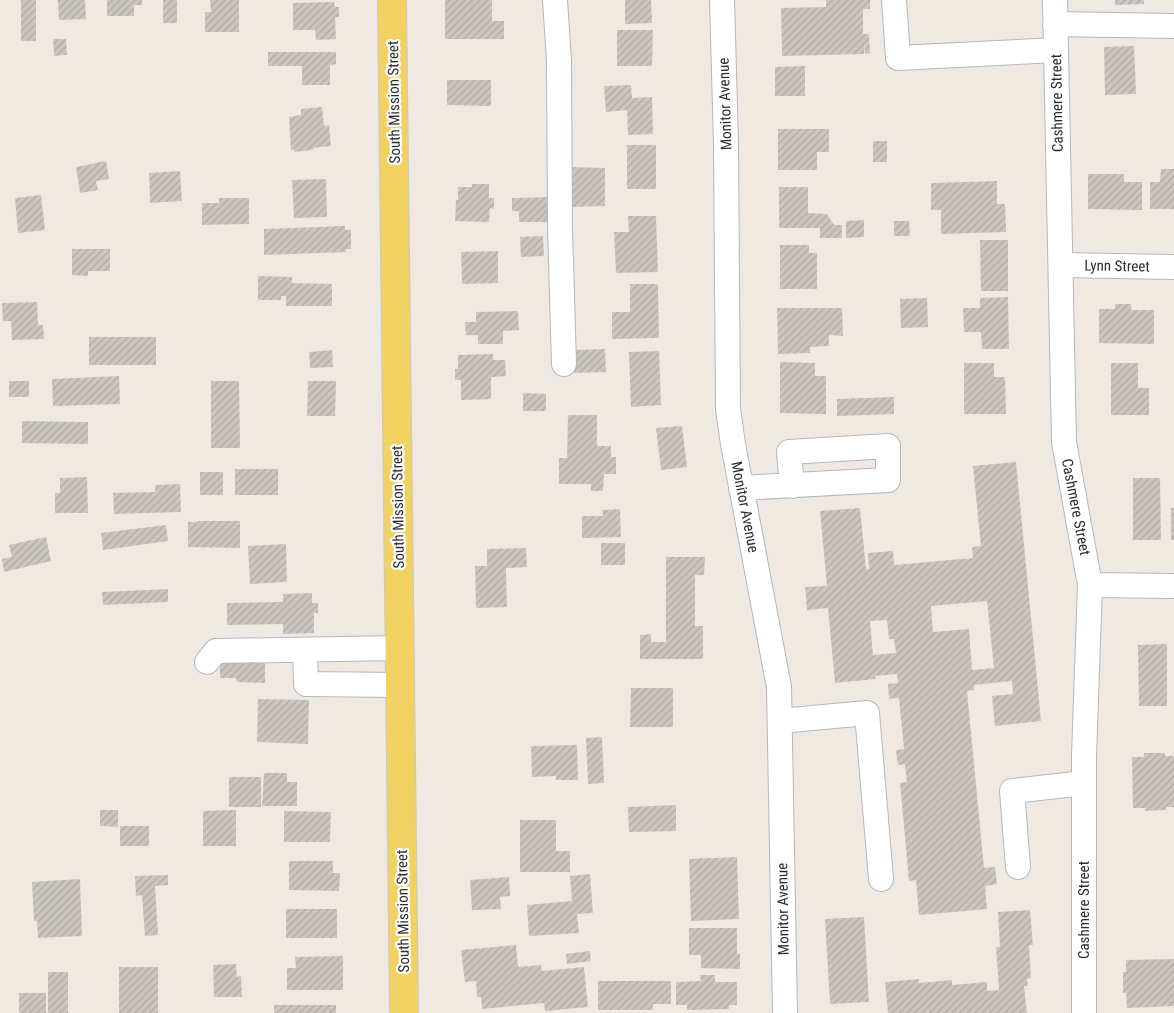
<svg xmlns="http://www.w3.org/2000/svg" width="1174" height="1013" viewBox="0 0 1174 1013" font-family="'Roboto Condensed',sans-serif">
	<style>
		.building { fill: url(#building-hatch); fill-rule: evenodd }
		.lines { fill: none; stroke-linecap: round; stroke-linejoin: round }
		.minor-casing { stroke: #b4b7c1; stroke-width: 26 }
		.major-casing { stroke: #c9c9c9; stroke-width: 30 }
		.minor { stroke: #fff; stroke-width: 24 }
		.major { stroke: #f2d163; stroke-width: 28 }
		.labels { text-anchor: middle; stroke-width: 4.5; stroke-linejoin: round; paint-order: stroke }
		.street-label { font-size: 15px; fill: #2e2e2e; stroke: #fff }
	</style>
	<defs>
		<pattern id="building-hatch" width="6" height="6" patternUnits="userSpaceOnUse" patternTransform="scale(1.25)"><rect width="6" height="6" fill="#cbc7bf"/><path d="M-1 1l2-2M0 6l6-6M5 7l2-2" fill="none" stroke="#afaba4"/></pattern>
	</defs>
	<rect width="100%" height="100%" fill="#efe9e1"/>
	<path class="building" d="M21 0H36V41H21Z
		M58 0H85L86 19 59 20Z
		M107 0H142V5H134V16H107Z
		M163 0H177V23H163Z
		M210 0H239V32H205V12H211Z
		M445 0H492V21H504V39H445Z
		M625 0H651L652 23 625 24Z
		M826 0H870V9H863V34H869L870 53 865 54 864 42V54L782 56 781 8 826 7Z
		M1115 0H1144V4L1115 5Z
		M334 2 335 7H339V17H335L336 39 316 40 315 30H293V3Z
		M617 30H653L652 66H617Z
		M53 39H66L67 55 54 56Z
		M1134 46 1136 94 1105 95 1104 47Z
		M268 52H336V64L330 65V85H302V66H268Z
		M805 66V96H775V67Z
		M447 80H491V106L447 105Z
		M631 85 632 98 652 97 653 134 628 135 627 110 606 112 604 86Z
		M322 107 324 126 329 125 331 146 313 148V150L294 152V149L291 150 289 117 301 115V109Z
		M778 129H829V152H817V170H778Z
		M873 141H887V162H873Z
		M627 145H656V189H627Z
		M106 161 109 179 96 181 98 190 80 193 76 167Z
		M569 167 605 168V206L569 207Z
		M1161 169H1174V209H1150V182H1160Z
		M180 171 182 201 150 203 149 173Z
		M1088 174H1124V182H1142V210L1088 209Z
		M326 179 327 217 294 218 292 180Z
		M997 181V204H1005L1006 232 941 234V210H931V183Z
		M472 184H489V198H494V209L490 208 489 222 455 221 456 200H458V187H472Z
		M779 187H808V213L827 214 834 225H842V238H820V228H779Z
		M41 195 45 230 18 233 15 198Z
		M551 197V222H519V211H512V198Z
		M219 198H249V224L202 225V203H219Z
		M628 216H656L658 272 616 273 614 232H629Z
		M864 220V237L846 238V221Z
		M894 221H909L910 236H894Z
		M345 226V230H351V249H346V252L264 255V229Z
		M543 236 544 256 521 257 520 237Z
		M980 240H1008V291H981Z
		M780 245H809V253H817V289H780Z
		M72 249H110V271H88V276L72 275Z
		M498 251V283L462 284 461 252Z
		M258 276 292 277V283L332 284V306H286V296H281V300H258Z
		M630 284H658L659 338 612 339V312H630Z
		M1008 297 1009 349H982L981 332H964L963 308H980V298Z
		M927 298 928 327 901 328 900 299Z
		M37 302 38 325H43L44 339 12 340 11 321H3L2 303Z
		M1115 304H1131V310H1154V344L1099 343V309H1115Z
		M777 308H842L843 336 829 335V346L810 347V353L778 354Z
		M518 311 519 330 503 331V344H478V335H466L465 322H476V312Z
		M89 337H156V365H89Z
		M605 349 606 372 572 373 571 350Z
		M332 350 333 367 310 368 309 352Z
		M659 351 661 405 631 407 629 352Z
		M493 354V360H505L506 376 491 377V399L461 400V380H455V369H458V355Z
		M780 362 815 363V376H826V414L780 413Z
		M964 363H994V377H1005L1006 414H964Z
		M1111 363H1138V388H1149V415H1111Z
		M119 376 120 404 53 406 52 379Z
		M9 381H29V397H9Z
		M211 381H239L240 448H211Z
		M308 381H336L335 416H307Z
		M523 393 546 394V411H523Z
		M894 397V414L837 416V399Z
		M568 415H597V446H611V457H616V474H604L603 491H591V484H559V458H567Z
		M22 421 88 422V444L22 443Z
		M682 426 687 467 661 470 656 428Z
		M1016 462 1041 721 995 726 992 696 1013 694 1012 681 974 685V690L967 691 984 868 995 867 997 884 985 886 987 909 919 915 916 880 909 881 900 783 907 782 905 764 898 765 896 750 904 749 899 698 889 699 888 684 898 683 897 674 875 676 876 679 835 683 828 608 807 610 805 587 827 586 820 511 860 508 866 569H869L868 553 893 551 894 565 973 558 972 547 981 546 973 466ZM987 601 994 668 972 670 969 629 933 632 931 606ZM887 620 889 639H894L896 653 873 655 870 621Z
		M235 469H278V495H235Z
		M200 472H223V495H200Z
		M87 477 88 513H55V493H60V478Z
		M1133 478H1160L1161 540H1133Z
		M180 484 181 512 114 514 113 493 155 492V485Z
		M1171 508H1174V540H1171Z
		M620 509 621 537 582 538V516H603L602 510Z
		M198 521H240V548L188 547V522H198Z
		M166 525 168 541 103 550 101 533Z
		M46 537 51 561 4 572 2 559 12 557 9 545Z
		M601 543H625V565H601Z
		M286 544 287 582 250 584 248 546Z
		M526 548 527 567 506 568 507 607 476 608 475 566H487V549Z
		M666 557H705L704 575H695V626H703V659H640V635L651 634V642H666Z
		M168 589V602L103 605 102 592Z
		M312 593V603H318V613H314V633L283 634V624L227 625V603L283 602V594Z
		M1167 644V706H1139L1138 645Z
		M265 658V683L237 682 236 678H220V661Z
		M631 688H673V727H630Z
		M258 699 309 700 308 744 257 742Z
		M602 737 604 783 588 784 586 738Z
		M577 745 578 780H556V776L532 777 531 746Z
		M1144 753H1165V756H1174V807H1166V810L1145 811V808H1133L1132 757H1144Z
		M264 773H287V782H297V806H262Z
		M229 777H261V807H229Z
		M676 805V831L629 832 628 807Z
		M100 810H118V827L100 826Z
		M236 810V846H203V811Z
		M284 811 331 812 330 842H284Z
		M520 820H556V851H570V872H520Z
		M120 826H149V846H120Z
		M737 857 739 919 691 921 689 859Z
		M289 861H333V873H340L339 891 289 890Z
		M590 874 593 913 577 914 579 933 529 936 527 905 572 901 570 876Z
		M168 875V885L155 886 158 935 145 936 142 895 136 896 135 876Z
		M509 877 510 896 500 897 501 909 472 910 470 880Z
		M80 879 82 936 38 938 37 921H34L32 882Z
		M286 909H337V938H286Z
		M1030 910 1033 945H1029L1031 978 1027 979 1028 986H1024L1027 1013H888L885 982 919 979V983L952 980V985L987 982V991L999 990 996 947H1000L998 912Z
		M864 917 869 1002 830 1004 825 919Z
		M689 928H737V954H740V969L701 968V955H689Z
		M516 945 518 967 541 965 542 971 584 967 588 1007 545 1011 544 1003 482 1009 481 997H477L476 981 465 982 461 950Z
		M590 951 591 961 567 964 566 954Z
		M343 956V990H287V968H296L295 957Z
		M1174 959V1006L1127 1008 1126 993H1123V972H1126V960Z
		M236 964 237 977 241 976 242 997H214L213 965Z
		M119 967H158V1013H119Z
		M48 972H68V1013H48Z
		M700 975H715V982H737V1005H729V1009L687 1010V1005H676V982L701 981Z
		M598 981H671V1004H653V1010H598Z
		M19 993H46V1013H19Z
		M274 1005H336V1013H274Z"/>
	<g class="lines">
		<defs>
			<path id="minor" d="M555 0 559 61 560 228 564 364
				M722 0 726 144 728 409 733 444 779 687 785 1013
				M894 0 898 58 1056 50
				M1055 0 1064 442 1090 585 1084 756V1013
				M1055 24 1174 26
				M1061 265 1174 267
				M741 488 888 480V446L789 452 792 486
				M1090 585 1174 586
				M305 650 306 684 400 685
				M207 662 216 651 399 648
				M780 721 867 713 881 879
				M1018 867 1012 791 1084 783"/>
			<path id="major" d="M392 0 404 1013"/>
		</defs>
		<use href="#minor" class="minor-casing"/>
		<use href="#major" class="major-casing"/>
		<use href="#minor" class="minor"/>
		<use href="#major" class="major"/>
	</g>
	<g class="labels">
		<g class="street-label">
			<text transform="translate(394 102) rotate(-91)" y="5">South Mission Street</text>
			<text transform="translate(1057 103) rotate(-91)" y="5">Cashmere Street</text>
			<text transform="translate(725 104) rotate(-92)" y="5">Monitor Avenue</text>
			<text transform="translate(1117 266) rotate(1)" y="5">Lynn Street</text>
			<text transform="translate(398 507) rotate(-91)" y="5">South Mission Street</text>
			<text transform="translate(745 507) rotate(79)" y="5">Monitor Avenue</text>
			<text transform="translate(1076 507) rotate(79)" y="5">Cashmere Street</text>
			<text transform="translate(783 909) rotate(-91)" y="5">Monitor Avenue</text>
			<text transform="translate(1084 910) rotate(-90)" y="5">Cashmere Street</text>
			<text transform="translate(403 911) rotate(-91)" y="5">South Mission Street</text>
		</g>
	</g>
</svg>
